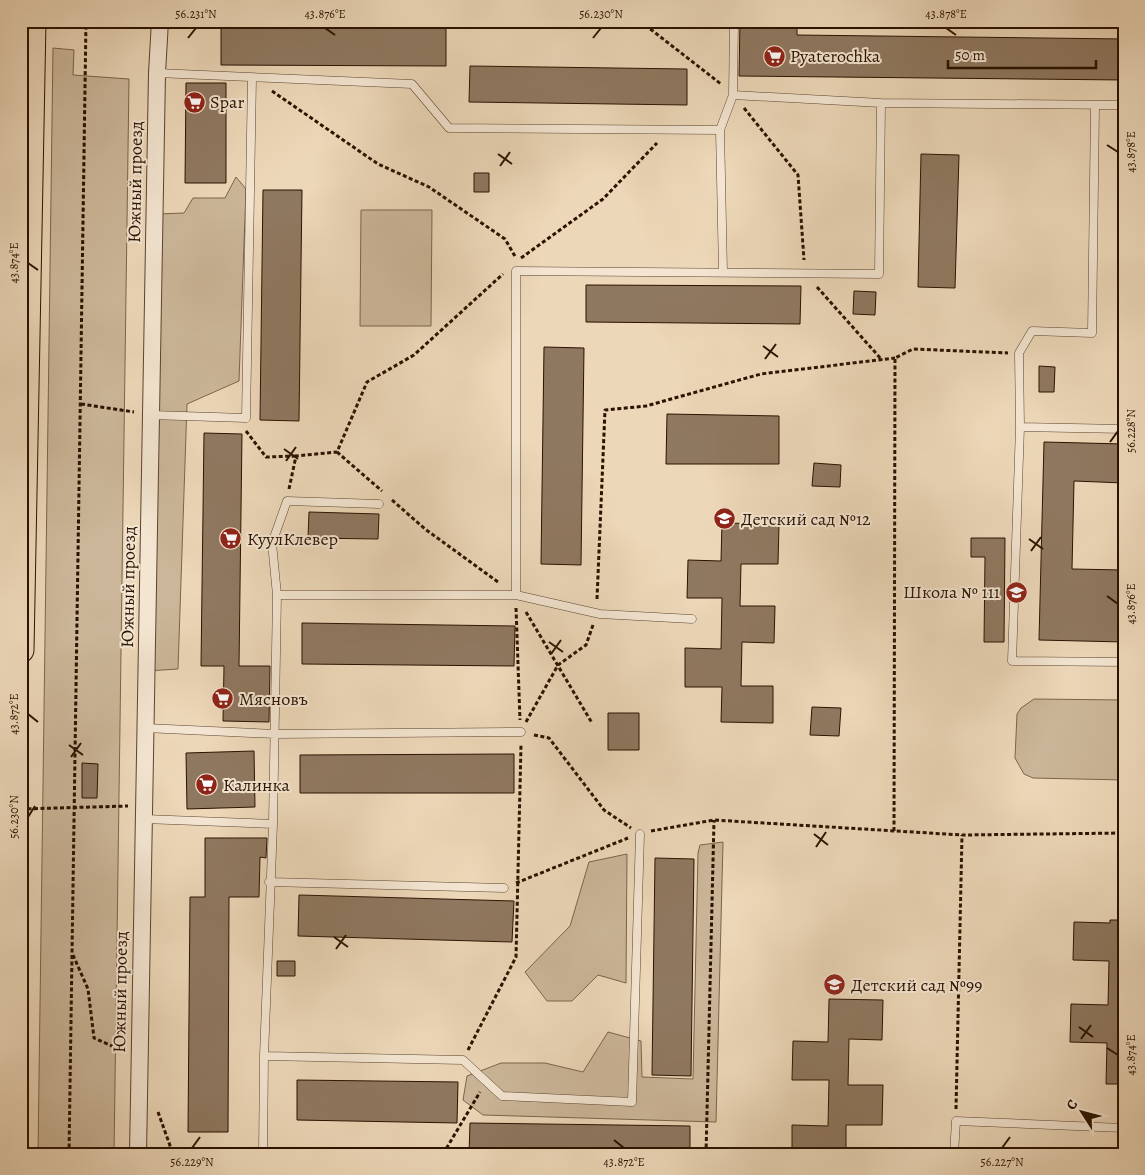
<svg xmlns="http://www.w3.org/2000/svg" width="1145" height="1175" viewBox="0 0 1145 1175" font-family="Alegreya,serif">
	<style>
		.green { fill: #cbb699; stroke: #7b644c }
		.building { fill: #8f7860; stroke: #2b1200 }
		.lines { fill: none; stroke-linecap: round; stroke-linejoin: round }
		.service-casing { stroke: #5b432e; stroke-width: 9 }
		.minor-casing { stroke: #5b432e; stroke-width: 18 }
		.primary-casing { stroke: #2b1200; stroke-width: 27 }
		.path { stroke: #2b1200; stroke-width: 3; stroke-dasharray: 4 2.5; stroke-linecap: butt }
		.service { stroke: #f3e5d1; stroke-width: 8 }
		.minor { stroke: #f3e5d1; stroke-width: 16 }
		.primary { stroke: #ecd7b8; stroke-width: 25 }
		.ticks { fill: none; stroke: #2b1200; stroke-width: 2 }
		.labels { text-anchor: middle; stroke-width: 4; stroke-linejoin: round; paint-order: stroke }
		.poi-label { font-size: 18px; fill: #2b1200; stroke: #f3e5d1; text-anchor: start }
		.street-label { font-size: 18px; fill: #2b1200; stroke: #f3e5d1 }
		.neatline { fill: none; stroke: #2b1200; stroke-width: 2 }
		.ticks-label { font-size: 12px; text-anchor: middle; fill: #2b1200 }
	</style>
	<rect width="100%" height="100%" fill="#ecd7b8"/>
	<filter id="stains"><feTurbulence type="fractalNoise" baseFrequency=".004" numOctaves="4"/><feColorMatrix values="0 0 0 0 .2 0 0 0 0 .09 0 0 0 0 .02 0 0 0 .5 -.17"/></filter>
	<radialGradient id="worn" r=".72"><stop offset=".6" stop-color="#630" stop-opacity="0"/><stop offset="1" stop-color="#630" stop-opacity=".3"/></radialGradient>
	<path class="green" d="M53 48 74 50 73 75 129 79 114 1154H38Z
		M236 177 246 189 239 381 187 404 178 669 147 671 158 214 184 213 193 198H225Z
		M361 210H432L431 326H360Z
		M1034 699 1124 700V780L1033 778 1024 774 1015 758 1017 714 1021 708Z
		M723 842 716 1122 483 1115 463 1100 467 1076 501 1063H545L583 1072 608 1032 641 1041 642 1077 693 1079 698 853 700 845Z
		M627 854 626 983 598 975 572 1001H547L525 972 570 926 589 862Z"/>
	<path class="building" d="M740 21H797V35L1124 39V80L739 76Z
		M221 28H446V66L221 65Z
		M470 66 687 69V105L469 102Z
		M186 83H226V183H185Z
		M921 154 959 155 955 288 918 287Z
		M474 173H489V192H474Z
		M263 190H302L299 421 260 420Z
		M586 285 801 286 800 324 586 322Z
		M854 291 876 292 875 315 853 314Z
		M544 347 584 348 581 565 541 564Z
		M1039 366 1055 367 1054 392H1039Z
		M667 414 779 416V464H666Z
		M204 433 242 434 239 666H270L269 722 223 721 224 666H201Z
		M1044 442 1124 444V483L1074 481 1072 569 1124 570V642L1039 640Z
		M814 463 841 465 840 487 812 486Z
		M309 512 379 514 378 539 308 538Z
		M722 523 779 524 778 564H741L740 606H775L774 643 742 642 741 686H773V723L721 722 722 687H685V648L721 649 722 598H687L688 560 721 561Z
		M971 538H1005L1004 642H984L985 557H971Z
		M302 623 515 626 514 666 302 664Z
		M812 707 841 708 839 736 810 735Z
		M608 713H639V750H608Z
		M254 751 255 807 187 809 186 753Z
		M514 754V793H300V755Z
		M82 763 98 764 97 798H82Z
		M205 838H267L266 858 260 857 259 897H229L228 1132H188L190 897H205Z
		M655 858 694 859 691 1076 652 1075Z
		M299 895 514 901 512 942 298 936Z
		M1110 920H1124V1084H1106L1107 1043 1070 1042 1071 1004 1108 1005 1109 961 1073 960 1074 922 1110 923Z
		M277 961H295V976H277Z
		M829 999 883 1000 882 1040 849 1039 848 1085H883L882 1125H846V1154H792V1125L828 1126 829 1080H792L793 1041 828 1042Z
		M297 1080 458 1082 457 1123 297 1120Z
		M470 1123 690 1126V1154H469Z"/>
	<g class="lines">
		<defs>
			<path id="service" d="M734 21 733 95 881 103 1124 105
				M157 73 412 84 449 128 720 130
				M1095 106 1092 333 1032 331 1019 353 1020 427 1012 661 1124 662
				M723 272 720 130 733 95
				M151 415 246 418 252 78
				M1020 427 1124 429
				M277 595 272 543 287 501 379 504
				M516 595V271L879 274 881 103
				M145 728 275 734 521 732
				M144 819 273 824 277 595H516L600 614 692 619
				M269 882 504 888
				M264 1056 463 1060 502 1096 632 1102 640 834
				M263 1154 264 1056 273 824
				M954 1154 956 1121 1123 1128 1122 1154"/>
			<path id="minor" d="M138 1154 157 73 160 21"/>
			<path id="primary" d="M21 650 33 21"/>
		</defs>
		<use href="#service" class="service-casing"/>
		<use href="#minor" class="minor-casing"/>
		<use href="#primary" class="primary-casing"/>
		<path class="path" d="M640 21 721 84
			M272 91 378 164 429 187 505 239 516 258
			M744 108 798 175 804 260
			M521 258 603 199 657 143
			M817 287 882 360
			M81 404 134 412
			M246 431 266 457 296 456
			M337 452 382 491
			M289 489 296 456 337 452 367 382 414 355 503 274
			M392 500 425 529 498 582
			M597 599 605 410 646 406 761 374 895 358
			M516 608 520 720
			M526 612 592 723
			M526 722 558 665 586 645 593 625
			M534 735 549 738 604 810 631 828
			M21 809 128 806
			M651 831 714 820 962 835 1124 833
			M894 831 895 358 913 349 1008 353
			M516 883 628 838
			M73 955 88 989 94 1038 123 1051
			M468 1050 516 957 521 745
			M956 1109 962 835
			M158 1112 173 1154
			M69 1154 86 21
			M443 1154 480 1092
			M706 1154 714 820"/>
		<use href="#service" class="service"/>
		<use href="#minor" class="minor"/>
		<use href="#primary" class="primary"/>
	</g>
	<path class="ticks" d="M325 28 335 35M946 28 956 35M188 38 196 28M593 38 601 28M1107 145 1118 152M498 154 512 164M500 166 510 152M28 263 38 270M763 346 778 357M765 359 776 344M1110 442 1118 431M284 449 298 459M286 461 296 447M1029 539 1043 549M1031 551 1041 537M1107 596 1118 604M549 642 563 652M551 654 561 640M28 714 38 722M69 745 83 755M71 757 81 743M28 817 35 806M814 834 828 845M816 847 826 832M334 937 348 947M336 949 346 935M1079 1027 1093 1037M1081 1039 1091 1025M1107 1048 1118 1055M614 1140 624 1148M192 1148 200 1137M1002 1148 1010 1137"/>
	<defs>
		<symbol id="supermarket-disc" viewBox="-11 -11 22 22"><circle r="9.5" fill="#8f2418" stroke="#f3e5d1"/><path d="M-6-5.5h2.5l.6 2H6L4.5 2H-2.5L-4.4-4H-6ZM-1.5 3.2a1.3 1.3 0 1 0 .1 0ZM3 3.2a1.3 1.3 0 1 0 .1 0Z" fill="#fff"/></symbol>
		<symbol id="school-disc" viewBox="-11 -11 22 22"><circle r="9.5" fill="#8f2418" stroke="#f3e5d1"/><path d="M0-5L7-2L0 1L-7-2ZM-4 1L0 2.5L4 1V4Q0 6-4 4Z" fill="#fff"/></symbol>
	</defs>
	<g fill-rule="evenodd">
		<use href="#supermarket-disc" x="762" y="44" width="25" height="25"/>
		<use href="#supermarket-disc" x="182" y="90" width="25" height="25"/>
		<use href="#school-disc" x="712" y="506" width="25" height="25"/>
		<use href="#supermarket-disc" x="218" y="526" width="25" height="25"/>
		<use href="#school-disc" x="1004" y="580" width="25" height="25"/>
		<use href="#supermarket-disc" x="210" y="686" width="25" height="25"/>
		<use href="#supermarket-disc" x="194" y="772" width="25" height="25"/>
		<use href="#school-disc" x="822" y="972" width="25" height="25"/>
	</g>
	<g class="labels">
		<g class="poi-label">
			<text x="790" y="62">Pyaterochka</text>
			<text x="210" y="108">Spar</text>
			<text x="741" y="525">Детский сад №12</text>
			<text x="247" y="545">КуулКлевер</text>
			<text x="1000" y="598" text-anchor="end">Школа № 111</text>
			<text x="239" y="705">Мясновъ</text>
			<text x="223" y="791">Калинка</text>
			<text x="851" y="991">Детский сад №99</text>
		</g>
		<g class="street-label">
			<text transform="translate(135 182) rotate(-89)" y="6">Южный проезд</text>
			<text transform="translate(128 587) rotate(-89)" y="6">Южный проезд</text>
			<text transform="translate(120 992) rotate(-89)" y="6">Южный проезд</text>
		</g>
	</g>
	<rect width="1145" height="1175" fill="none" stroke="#ecd7b8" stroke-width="55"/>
	<g transform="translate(1082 1112) rotate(306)" stroke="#f3e5d1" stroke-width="4" paint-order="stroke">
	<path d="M0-4L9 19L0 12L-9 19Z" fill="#2b1200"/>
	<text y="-8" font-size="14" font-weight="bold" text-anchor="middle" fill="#2b1200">С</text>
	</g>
	<path d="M948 60v8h148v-8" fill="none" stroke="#2b1200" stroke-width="2.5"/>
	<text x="955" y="60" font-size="15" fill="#2b1200" stroke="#f3e5d1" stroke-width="4" paint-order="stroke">50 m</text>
	<rect x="28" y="28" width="1090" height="1120" class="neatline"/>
	<g class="ticks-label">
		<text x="196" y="18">56.231°N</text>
		<text x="325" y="18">43.876°E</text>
		<text x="601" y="18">56.230°N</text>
		<text x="946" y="18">43.878°E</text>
		<text transform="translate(1131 152) rotate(-90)" y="4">43.878°E</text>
		<text transform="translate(14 263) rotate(-90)" y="4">43.874°E</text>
		<text transform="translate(1131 431) rotate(-90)" y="4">56.228°N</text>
		<text transform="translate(1131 604) rotate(-90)" y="4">43.876°E</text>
		<text transform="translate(14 714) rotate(-90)" y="4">43.872°E</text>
		<text transform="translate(14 817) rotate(-90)" y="4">56.230°N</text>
		<text transform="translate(1131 1055) rotate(-90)" y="4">43.874°E</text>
		<text x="192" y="1166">56.229°N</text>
		<text x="624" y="1166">43.872°E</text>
		<text x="1002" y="1166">56.227°N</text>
	</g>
	<rect width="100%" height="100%" filter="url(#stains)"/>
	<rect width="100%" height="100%" fill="url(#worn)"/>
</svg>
